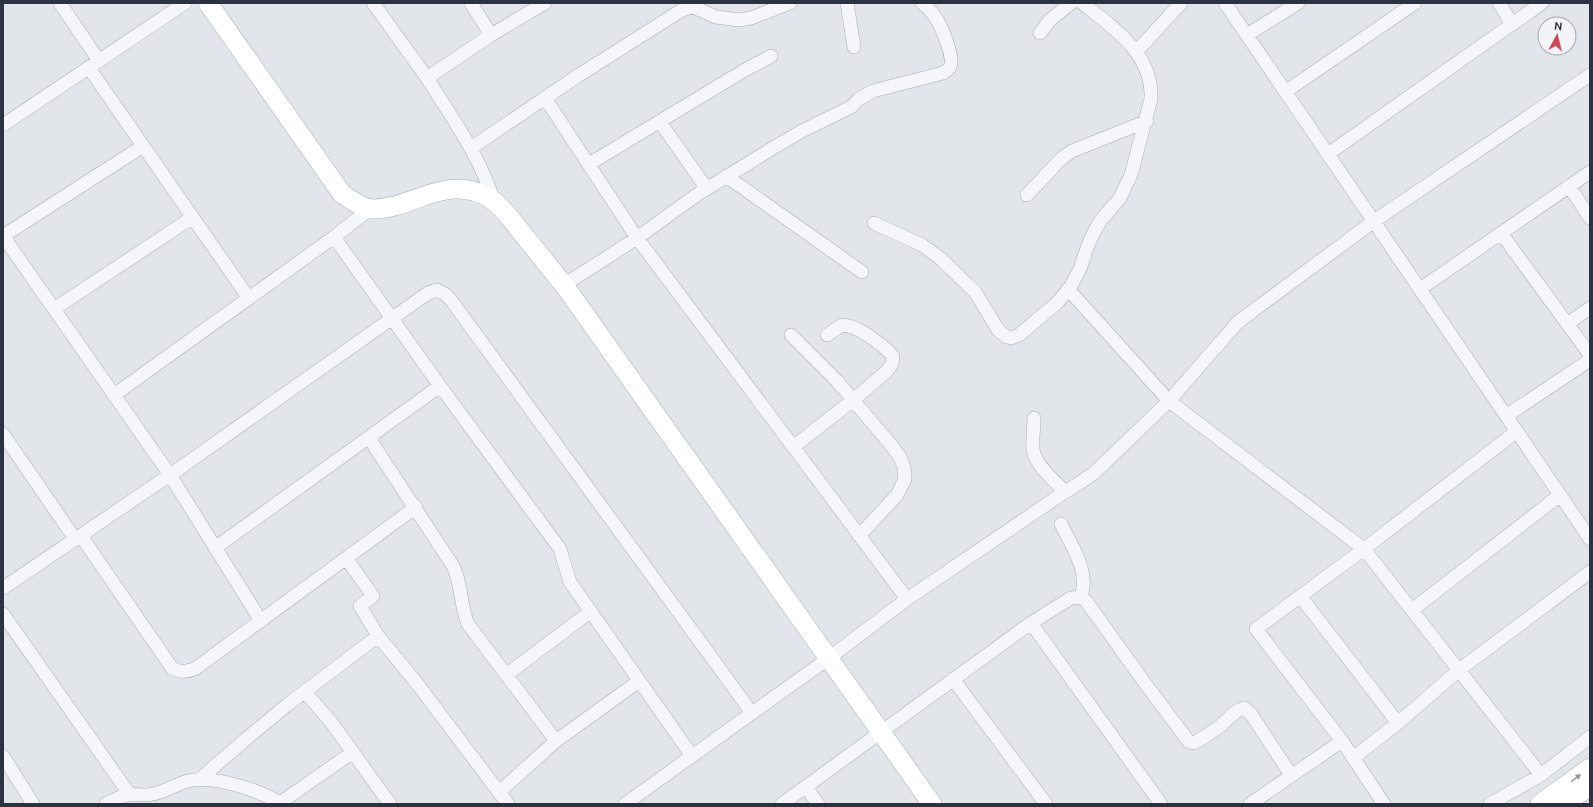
<svg xmlns="http://www.w3.org/2000/svg" width="1593" height="807" viewBox="0 0 1593 807" font-family="Ubuntu,sans-serif">
	<style>
		.lines { fill: none; stroke-linecap: round; stroke-linejoin: round }
		.street-casing { stroke: #a7acb4; stroke-width: 14 }
		.secondary-casing { stroke: #a7acb4; stroke-width: 20 }
		.highway-casing { stroke: #8a92a1; stroke-width: 23 }
		.street { stroke: #f5f6f9; stroke-width: 13 }
		.secondary { stroke: #fff; stroke-width: 19 }
		.highway { stroke: #fff; stroke-width: 22 }
		.oneway { fill: #9598a0 }
	</style>
	<rect width="100%" height="100%" fill="#e2e5ea"/>
	<g class="lines">
		<defs>
			<path id="street" d="M60 3 99 61
				M373 3 427 78 491 35 545 3
				M471 3 491 35
				M847 3 854 47
				M1225 3 1590 539
				M1499 3 1512 24
				M1040 33 1050 20 1071 3
				M1247 35 1298 3
				M1136 52 1181 3
				M89 68 248 297
				M427 78C452 118 480 156 494 202
				M1285 92 1415 3
				M545 98 637 238 698 194 773 148 802 131 851 107 859 99 873 91 943 73C946 71 949 69 950 67 955 58 941 25 935 17 932 12 927 7 922 3
				M660 122 707 189
				M3 125 185 3
				M471 148 579 75 682 10 691 7 698 9 716 17 739 20 751 18 790 3
				M1328 154 1542 3
				M589 164 745 70 771 56
				M726 176 862 272
				M1569 186 1590 218
				M1027 195 1061 159 1072 151 1147 121
				M874 223 922 245 940 258 975 292 999 331 1007 337 1011 338 1019 335 1058 302 1071 286 1080 269 1088 245 1094 232 1101 220 1120 198 1131 175 1151 99C1153 54 1114 28 1082 3
				M1501 233 1590 355
				M3 236 170 475 261 621
				M3 236 143 146
				M334 237 440 386 560 549 570 582 692 756
				M564 285 637 238 907 599
				M1068 289 1169 401 1364 549 1541 775
				M1420 289 1590 172
				M54 309 193 217
				M1567 324 1590 308
				M791 335 837 381 891 445 900 457 904 467 905 479 897 495 859 536
				M114 395 334 237 370 209
				M1506 416 1590 360
				M1034 418C1034 428 1032 440 1033 450 1036 466 1054 480 1065 492
				M3 434 75 539
				M369 438 453 566C462 584 460 605 468 624L556 741
				M793 447 852 401 887 371 892 364 893 356C883 345 857 325 842 325L827 335
				M1061 524C1072 547 1090 571 1081 597
				M81 536 172 668C181 673 187 672 196 668L416 507
				M215 548 440 386
				M346 558 373 596 360 606 378 636 415 681 508 804
				M3 588 170 475 428 293 437 290 445 294 451 300 752 713
				M1300 596 1398 723
				M1412 610 1560 495
				M3 614 130 795
				M1031 623 1071 598 1081 597 1086 601 1147 686 1189 742 1194 743C1203 738 1211 733 1219 727 1227 721 1234 710 1244 708L1251 714 1291 775
				M506 675 590 612
				M953 679 1046 804
				M305 692 331 722 390 804
				M3 756 33 804
				M1353 758 1398 723 1459 670 1590 572
				M200 779 246 739 287 705 378 636
				M806 787 818 804
				M499 792 556 741 639 681
				M280 803 353 752
				M106 804C113 801 120 796 128 795 137 794 145 796 153 794 165 792 176 784 188 781 213 775 260 790 281 804
				M625 804 829 658 907 599 1059 496 1093 474 1169 401 1238 322 1374 221 1590 75
				M782 804 1031 623 1161 804
				M1250 804 1342 741
				M1384 804 1342 741 1256 629 1364 549 1517 431
				M1490 804 1541 775 1590 737"/>
			<path id="secondary" d="M208 3 342 194C350 199 362 208 371 209 412 210 444 174 486 196 501 204 511 220 522 233 536 250 550 268 564 285L932 804
				M1540 804 1590 768"/>
			<path id="highway" d="M1562 804 1590 784"/>
		</defs>
		<use href="#street" class="street-casing"/>
		<use href="#secondary" class="secondary-casing"/>
		<use href="#highway" class="highway-casing"/>
		<use href="#street" class="street"/>
		<use href="#secondary" class="secondary"/>
		<use href="#highway" class="highway"/>
	</g>
	<defs><path id="oneway-solid" d="M-6-.8H1V-3.2L6.5 0L1 3.2V.8H-6Z"/></defs>
	<use class="oneway" href="#oneway-solid" transform="translate(1576 778) rotate(-37)"/>
	<rect width="1593" height="807" fill="none" stroke="#2b3242" stroke-width="8"/>
	<g transform="translate(1557 36) rotate(7)"><circle r="19" fill="#f2f4f8" stroke="#a2a6af"/>
	<path d="M0-3L7 15L0 10L-7 15Z" fill="#cb4c59"/>
	<text y="-6" font-size="11" font-weight="bold" text-anchor="middle" fill="#2b3242">N</text>
	</g>
</svg>
